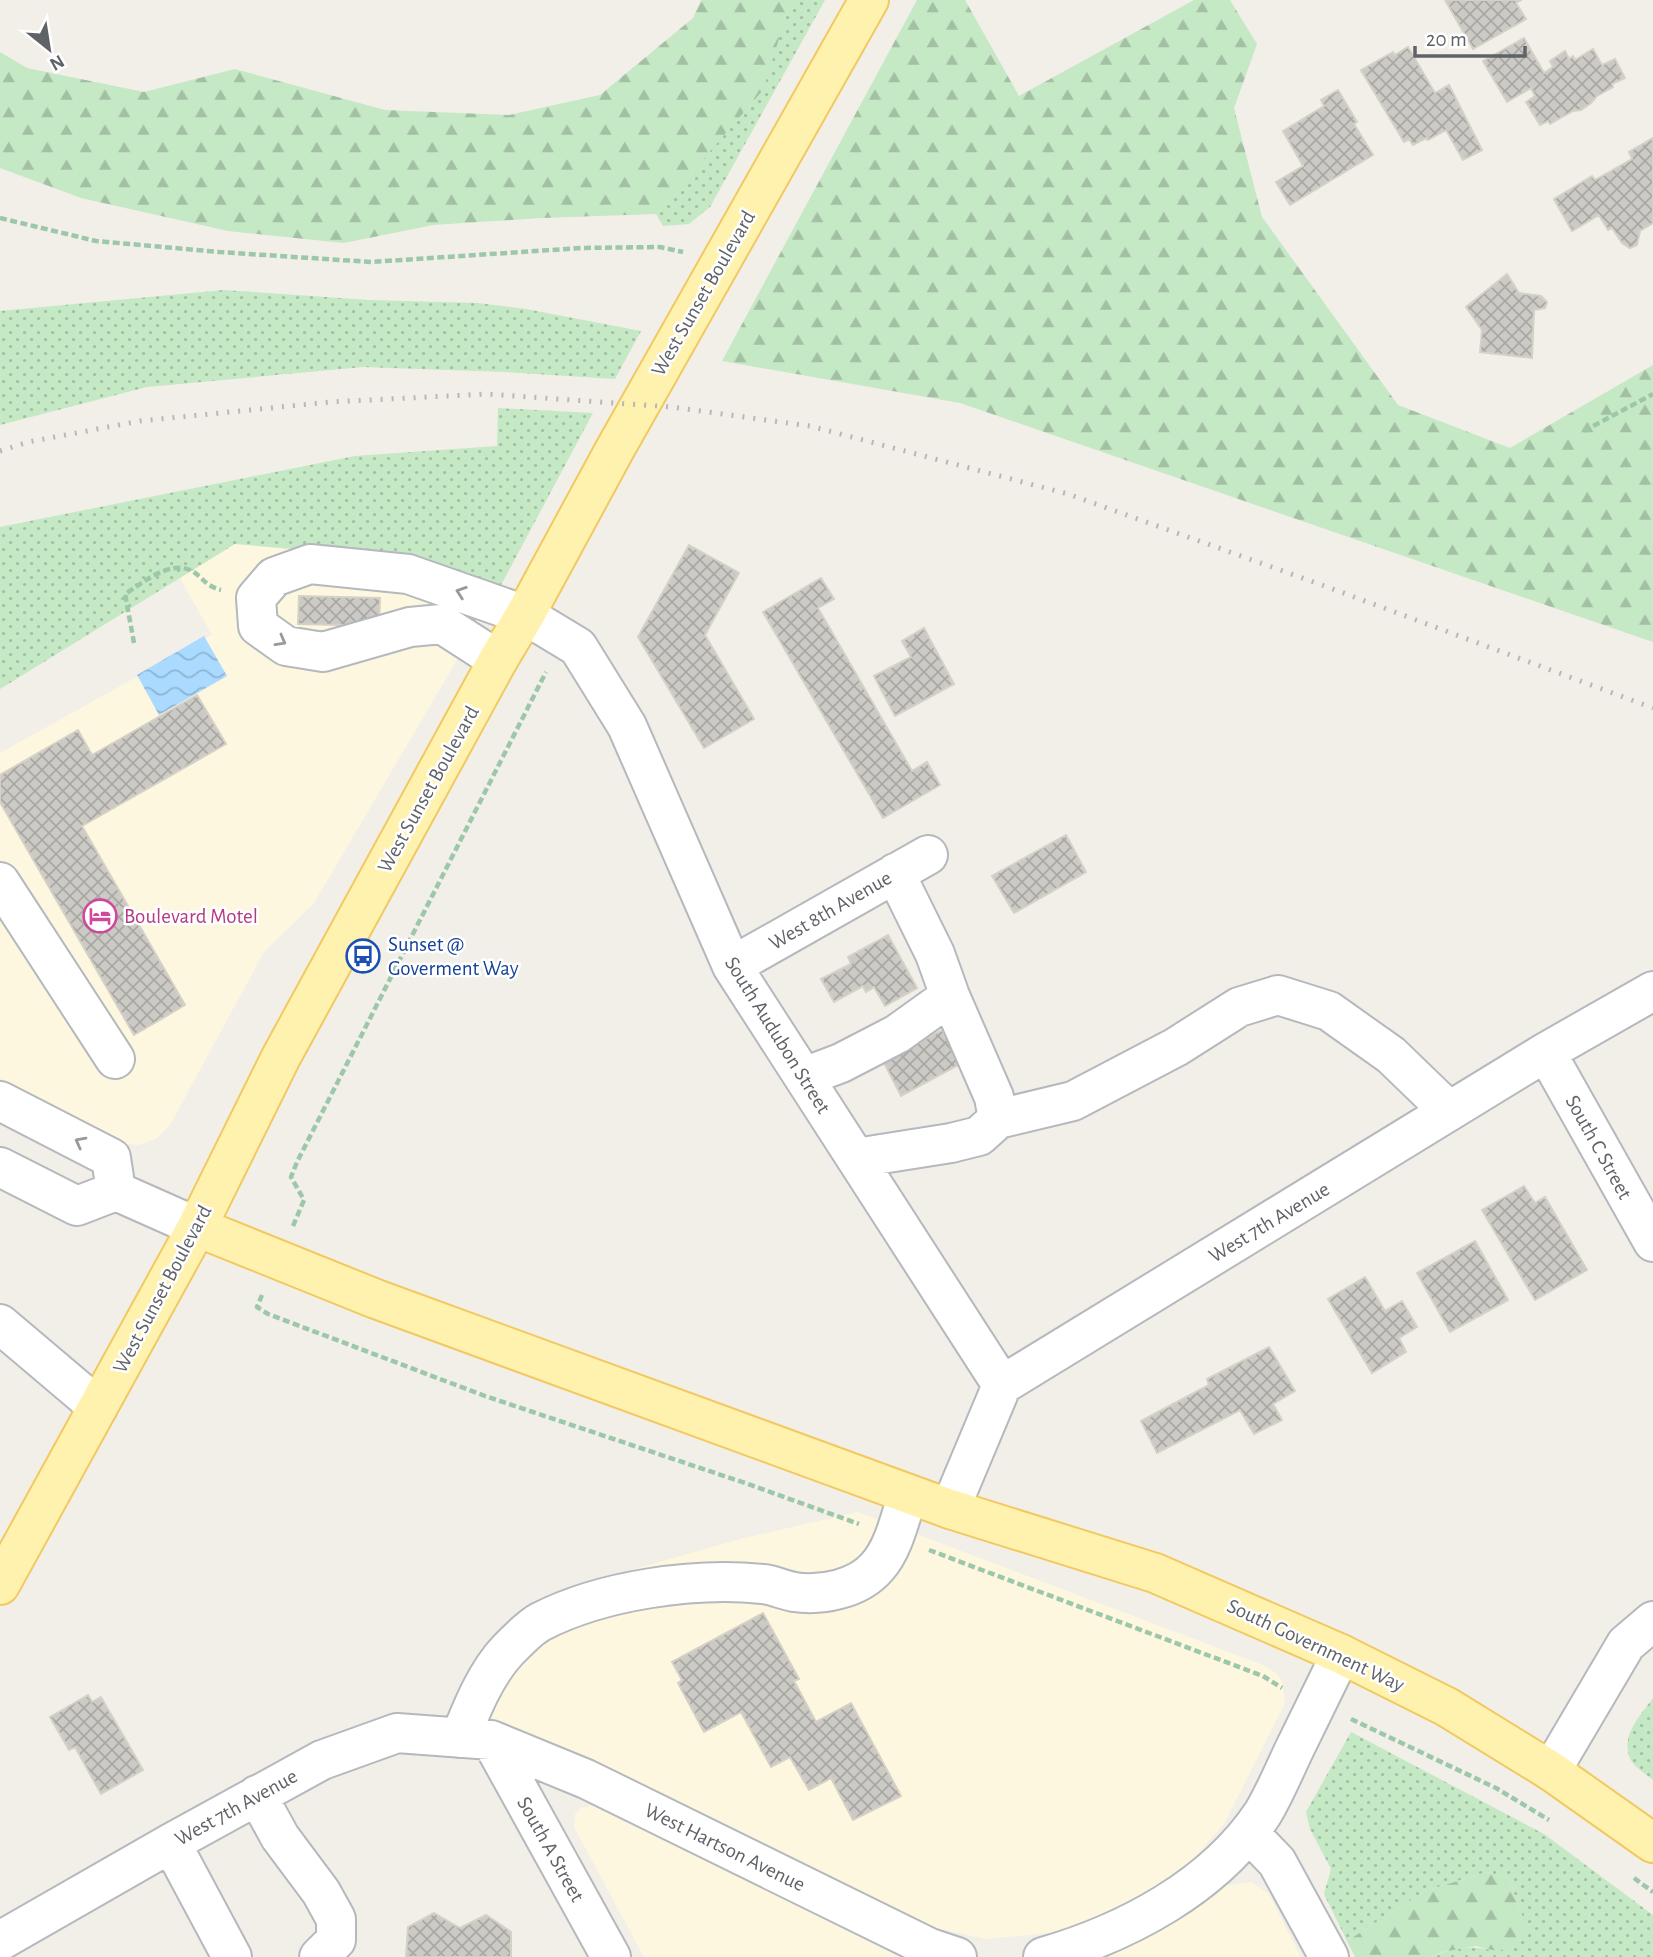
<svg xmlns="http://www.w3.org/2000/svg" width="1653" height="1957" viewBox="0 0 1653 1957" font-family="'Alegreya Sans',sans-serif">
	<style>
		.commercial { fill: #fef7e0 }
		.grass { fill: url(#grass-dots) }
		.forest { fill: url(#forest-firs) }
		.water { fill: url(#water-waves) }
		.building { fill: url(#building-cross-hatch); stroke: #d6d1c6; stroke-width: 2 }
		.lines { fill: none; stroke-linecap: round; stroke-linejoin: round }
		.minor-casing { stroke: #b5b8bc; stroke-width: 42 }
		.major-casing { stroke: #f2c960; stroke-width: 42 }
		.path { stroke: #9cc7a9; stroke-width: 4.5; stroke-dasharray: 7 3.5; stroke-linecap: butt }
		.minor { stroke: #fff; stroke-width: 38 }
		.major { stroke: #fff2af; stroke-width: 38 }
		.rail { stroke: #b6b7b8; stroke-width: 5; stroke-dasharray: 2 9; stroke-linecap: butt }
		.oneway { stroke: #979a9d }
		.labels { text-anchor: middle; stroke-width: 5; stroke-linejoin: round; paint-order: stroke }
		.street-label { font-size: 21px; fill: #5f6368; stroke: #fff }
		.hotel-label { font-size: 21px; fill: #b23c85; stroke: #fff; text-anchor: start }
		.transit-label { font-size: 21px; fill: #164399; stroke: #fff; text-anchor: start }
	</style>
	<defs>
		<pattern id="grass-dots" width="8" height="8" patternUnits="userSpaceOnUse" patternTransform="scale(1.75)"><rect width="8" height="8" fill="#c5e8c5"/><path d="M2 2h.1M6 6h.1" fill="none" stroke="#a3c0a4" stroke-width="1.8" stroke-linecap="round"/></pattern>
		<pattern id="forest-firs" width="22" height="20" patternUnits="userSpaceOnUse" patternTransform="scale(1.75)"><rect width="22" height="20" fill="#c5e8c5"/><path d="M5 1l3.5 6h-7zM16 11l3.5 6h-7z" fill="#a3c0a4"/></pattern>
		<pattern id="water-waves" width="16" height="10" patternUnits="userSpaceOnUse" patternTransform="scale(1.75)"><rect width="16" height="10" fill="#aadaff"/><path d="M0 5q4-4 8 0t8 0" fill="none" stroke="#8eb4d2"/></pattern>
		<pattern id="building-cross-hatch" width="8" height="8" patternUnits="userSpaceOnUse" patternTransform="scale(1.75)"><rect width="8" height="8" fill="#cccac5"/><path d="M0 0l8 8M0 8l8-8" fill="none" stroke="#a9a8a4"/></pattern>
	</defs>
	<rect width="100%" height="100%" fill="#f1efe8"/>
	<path class="commercial" d="M235 544 398 558 500 587 314 903 264 952 170 1125 156 1139 139 1145 119 1143 49 1108 0 1078V753L212 635 180 578Z
		M858 1512 1263 1665 1276 1673 1282 1682 1285 1703 1224 1824 1192 1860 1140 1899 1101 1919 1049 1933 987 1939 925 1926 506 1723 461 1718 546 1601 632 1570 740 1539Z
		M595 1805 904 1957H644L574 1827 575 1814 581 1808Z
		M1251 1882 1269 1894 1301 1957H1107L1224 1886Z"/>
	<path class="grass" d="M791 0H825L710 207 689 224 663 226 656 214 762 90Z
		M224 290 368 300 478 303 526 309 641 331 615 379 506 372 363 367 147 387 0 425V311Z
		M498 408 593 413 500 587 398 558 235 544 0 689V527L355 456 497 446Z
		M1653 1698V1780C1647 1775 1636 1768 1632 1762 1618 1738 1640 1716 1653 1698Z
		M1351 1732 1544 1834 1653 1915V1957H1431C1453 1947 1474 1945 1496 1951L1526 1926 1508 1878 1487 1872 1425 1891 1347 1941 1324 1894 1331 1869 1310 1829 1306 1812Z"/>
	<path class="forest" d="M701 0H791L763 90 656 214 541 218 433 225 344 243 228 231 81 198 0 168V52L27 68 144 92 235 69 385 110 509 115 600 95 693 18Z
		M917 0H965L1019 96 1194 0H1230L1257 44 1234 108 1262 217 1398 405 1510 448 1653 365V642L960 403 722 361Z
		M1487 1872 1508 1878 1526 1926 1518 1947 1496 1951 1476 1946 1442 1952 1431 1957H1355L1347 1941 1425 1891Z"/>
	<path class="water" d="M204 636 227 676 159 715 137 675Z"/>
	<path class="building" d="M1445 0H1521L1516 3 1526 19 1473 49Z
		M1524 38 1544 73 1553 67 1550 61 1565 51 1569 59 1573 56 1575 60 1593 49 1602 65 1615 59 1625 78 1612 84 1613 87 1597 96 1591 103 1581 110 1573 111 1550 124 1548 121 1540 125 1526 102 1535 96 1531 88 1507 102 1483 61Z
		M1408 47 1435 93 1449 85 1482 150 1463 160 1446 130 1428 140 1426 138 1413 145 1409 139 1404 142 1361 70 1393 52 1395 55Z
		M1338 90 1357 122 1354 124 1373 155 1290 205 1276 182 1303 166 1283 131 1324 106 1321 100Z
		M1653 138V223L1640 231 1637 245 1630 248 1622 243 1612 228 1608 230 1599 215 1572 231 1554 199 1592 176 1595 180 1632 159 1629 152Z
		M1507 274 1519 293 1541 296 1547 302 1545 308 1534 310 1532 358 1480 352 1482 330 1466 307Z
		M689 545 739 573 705 635 754 719 704 748 638 637Z
		M821 578 834 599 818 608 912 771 927 762 940 785 883 818 763 612Z
		M299 596 380 598 379 626 298 624Z
		M924 628 954 684 895 716 874 676 911 657 902 641Z
		M197 695 226 744 82 826 185 1005 134 1035 0 802V775L78 730 92 755Z
		M1066 835 1086 872 1014 913 992 876Z
		M888 935 917 988 885 1006 874 987 866 992 863 986 834 1002 821 979 851 964 848 957Z
		M942 1030 960 1064 901 1096 883 1061Z
		M1524 1186 1535 1203 1545 1197 1587 1270 1535 1300 1482 1210Z
		M1475 1241 1508 1300 1450 1332 1417 1273Z
		M1365 1277 1385 1311 1402 1301 1417 1327 1399 1338 1406 1352 1372 1373 1328 1299Z
		M1269 1347 1295 1391 1273 1404 1282 1420 1254 1434 1240 1410 1157 1453 1141 1421 1209 1385 1207 1379Z
		M763 1613 799 1679 794 1681 816 1722 851 1703 901 1796 853 1820 831 1778 809 1790 790 1757 771 1767 741 1712 704 1732 678 1683 682 1680 672 1662Z
		M88 1695 92 1702 101 1697 143 1770 101 1794 75 1747 69 1750 50 1717Z
		M434 1913 460 1928 486 1915 511 1932V1957H406L408 1927Z"/>
	<g class="lines">
		<defs>
			<path id="minor" d="M498 660 442 624 410 627 323 652 286 646 258 626 256 598 274 577 310 564 408 574 525 615 578 647 627 726 732 966 1002 1385
				M0 882 115 1059
				M732 966 928 855
				M1546 1052 1653 1242
				M804 1077 841 1063 897 1034 950 996
				M0 1101 111 1158 116 1191
				M998 1119 1073 1101 1176 1047 1239 1007 1278 995 1329 1011 1391 1055 1449 1111
				M856 1158 951 1143 979 1136 998 1119 994 1097 950 996 935 954 895 873
				M0 1167 77 1206 116 1191 197 1227
				M0 1324 98 1407
				M950 1509 1002 1385 1546 1052 1653 991
				M460 1738C472 1708 486 1673 508 1650 517 1641 529 1628 540 1622 602 1590 694 1577 763 1584 773 1585 783 1590 794 1592 822 1596 858 1589 877 1567 894 1548 900 1518 908 1494
				M491 1740 611 1957
				M1551 1771 1626 1644 1653 1621
				M257 1795 280 1837 321 1892 336 1919V1940L319 1957
				M1249 1833 1277 1862 1329 1957
				M171 1843 232 1957
				M0 1941 171 1843 322 1760 397 1733 491 1740 586 1779 930 1948 957 1957
				M1043 1957C1126 1933 1214 1887 1263 1813 1275 1793 1284 1771 1294 1750 1310 1718 1325 1686 1341 1654"/>
			<path id="major" d="M197 1227 376 1299 950 1509 1155 1573 1341 1654 1447 1707 1551 1771 1653 1843
				M0 1585 197 1227 281 1057 498 660 525 615 615 449 869 0"/>
		</defs>
		<use href="#minor" class="minor-casing"/>
		<use href="#major" class="major-casing"/>
		<path class="path" d="M0 218 96 241 219 252 371 262 581 248 660 247 683 252
			M1584 431 1653 394
			M134 643 125 594C143 583 170 559 192 571 204 578 205 586 221 590
			M293 1226 304 1200 291 1177 297 1162 546 672
			M262 1295 257 1307 268 1314 485 1396 748 1484 859 1524
			M929 1550 1263 1676 1282 1688
			M1351 1719 1496 1788 1549 1820
			M1634 1878 1653 1892"/>
		<use href="#minor" class="minor"/>
		<use href="#major" class="major"/>
		<path class="rail" d="M0 451 28 442 140 421 330 402 487 394 671 407 810 426 1068 494 1322 585 1653 708"/>
	</g>
	<defs><path id="oneway-chevron" d="M-2-3.5L2.5 0L-2 3.5" fill="none" stroke-width="1.6" stroke-linecap="round" stroke-linejoin="round" transform="scale(1.75)"/></defs>
	<g class="oneway">
		<use href="#oneway-chevron" transform="translate(461 592) rotate(-161)"/>
		<use href="#oneway-chevron" transform="translate(281 641) rotate(29)"/>
		<use href="#oneway-chevron" transform="translate(80 1142) rotate(-152)"/>
	</g>
	<defs>
		<symbol id="hotel-ring" viewBox="-11 -11 22 22"><circle r="9.5" fill="#fff" stroke="#d1479c" stroke-width="1.5"/><path d="M-6-4.5h1.5V1H6V5H4.5V3h-9V5H-6ZM-4 0a1.8 1.8 0 1 1 3.6 0ZM.5 0V-2.5h3Q6-2.5 6 0Z" fill="#d1479c"/></symbol>
		<symbol id="bus-ring" viewBox="-11 -11 22 22"><circle r="9.5" fill="#fff" stroke="#1a4fb4" stroke-width="1.5"/><path d="M-5-6H5V4H4V6H2V4H-2V6H-4V4H-5ZM-3.5-4V0h7V-4ZM-3.5 1.2v1.5H-2V1.2ZM2 1.2v1.5H3.5V1.2Z" fill="#1a4fb4"/></symbol>
	</defs>
	<g fill-rule="evenodd">
		<use href="#hotel-ring" x="81" y="897" width="38" height="38"/>
		<use href="#bus-ring" x="344" y="937" width="38" height="38"/>
	</g>
	<g class="labels">
		<g class="street-label">
			<text transform="translate(703 293) rotate(-60)" y="7">West Sunset Boulevard</text>
			<text transform="translate(428 789) rotate(-61)" y="7">West Sunset Boulevard</text>
			<text transform="translate(830 910) rotate(-30)" y="7">West 8th Avenue</text>
			<text transform="translate(778 1035) rotate(58)" y="7">South Audubon Street</text>
			<text transform="translate(1599 1147) rotate(61)" y="7">South C Street</text>
			<text transform="translate(1269 1222) rotate(-31)" y="7">West 7th Avenue</text>
			<text transform="translate(162 1289) rotate(-62)" y="7">West Sunset Boulevard</text>
			<text transform="translate(1316 1645) rotate(25)" y="7">South Government Way</text>
			<text transform="translate(236 1807) rotate(-29)" y="7">West 7th Avenue</text>
			<text transform="translate(725 1847) rotate(26)" y="7">West Hartson Avenue</text>
			<text transform="translate(551 1849) rotate(61)" y="7">South A Street</text>
		</g>
		<g class="hotel-label">
			<text x="124" y="923">Boulevard Motel</text>
		</g>
		<g class="transit-label">
			<text x="388" y="951">Sunset @<tspan x="388" dy="24">Goverment Way</tspan></text>
		</g>
	</g>
	<g transform="translate(49 49) rotate(150)" stroke="#ffffff" stroke-width="5" paint-order="stroke">
	<path d="M0-5L12 26L0 18L-12 26Z" fill="#5f6368"/>
	<text y="-10" font-size="19" font-weight="bold" text-anchor="middle" fill="#5f6368">N</text>
	</g>
	<path d="M1415 46v10h110v-10" fill="none" stroke="#5f6368" stroke-width="3.5"/>
	<text x="1426" y="46" font-size="21" fill="#5f6368" stroke="#ffffff" stroke-width="5" paint-order="stroke">20 m</text>
</svg>
